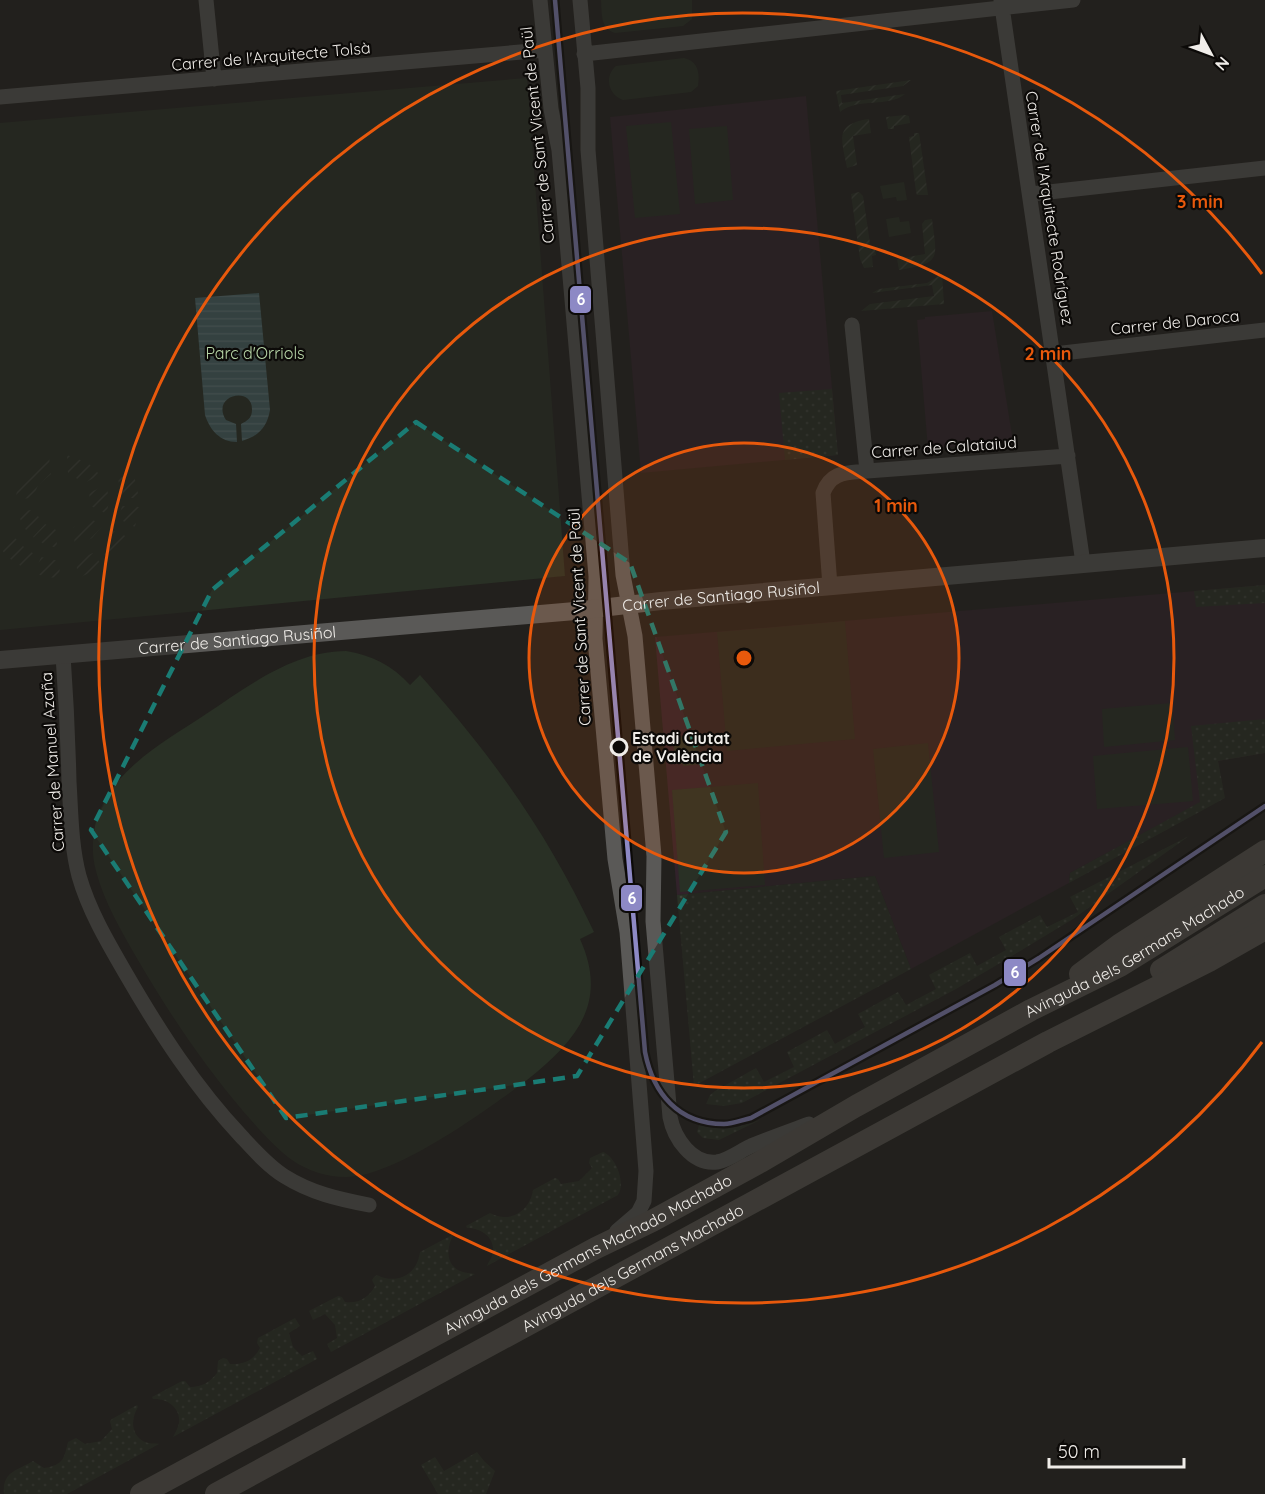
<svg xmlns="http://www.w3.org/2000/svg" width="1265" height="1494" viewBox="0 0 1265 1494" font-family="Quicksand,sans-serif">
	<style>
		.education { fill: #31222a }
		.grass { fill: url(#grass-dots) }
		.park { fill: #293025 }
		.garden { fill: url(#garden-furrows) }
		.water { fill: url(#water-rules) }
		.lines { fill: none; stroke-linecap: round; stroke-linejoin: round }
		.minor { stroke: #5a5957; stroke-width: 15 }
		.tertiary { stroke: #5a5957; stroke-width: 18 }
		.primary { stroke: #5b5853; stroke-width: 22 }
		.tram-1-casing { stroke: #0c0a08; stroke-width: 9 }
		.tram-1 { stroke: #8d89c5; stroke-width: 4.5 }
		.marked { fill: none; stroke: #1a7c74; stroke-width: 4.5; stroke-dasharray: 12 8; stroke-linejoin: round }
		.ring { fill: none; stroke: #e8590c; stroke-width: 3 }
		.stop-dot { fill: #0c0a08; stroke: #f0ede9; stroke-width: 3 }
		.labels { text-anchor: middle; stroke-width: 4.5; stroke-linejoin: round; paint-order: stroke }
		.street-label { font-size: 16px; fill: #f0ede9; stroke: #0c0a08 }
		.park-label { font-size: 16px; fill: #b8d7a8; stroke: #0c0a08 }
		.stop-label { font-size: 16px; font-weight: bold; fill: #f0ede9; stroke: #0c0a08; text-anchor: start }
		.centre { fill: #e8590c; stroke: #0c0a08; stroke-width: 3 }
		.ring-label { font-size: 18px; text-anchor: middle; font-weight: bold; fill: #e8590c; stroke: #0c0a08; stroke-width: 4.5; stroke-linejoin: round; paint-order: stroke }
		.line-badge { stroke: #0c0a08; stroke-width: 2 }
		.badge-label { font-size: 16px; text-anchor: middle; font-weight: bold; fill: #fff }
	</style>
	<defs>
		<pattern id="grass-dots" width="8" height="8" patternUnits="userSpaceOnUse" patternTransform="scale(1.5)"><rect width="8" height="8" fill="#293025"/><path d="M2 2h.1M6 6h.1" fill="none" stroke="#3e443a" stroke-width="1.8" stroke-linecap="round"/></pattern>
		<pattern id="garden-furrows" width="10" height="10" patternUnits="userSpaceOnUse" patternTransform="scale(1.5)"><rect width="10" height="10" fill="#293025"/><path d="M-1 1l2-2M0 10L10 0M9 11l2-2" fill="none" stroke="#3e443a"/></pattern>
		<pattern id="water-rules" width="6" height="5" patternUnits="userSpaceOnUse" patternTransform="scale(1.5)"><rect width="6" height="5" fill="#49696c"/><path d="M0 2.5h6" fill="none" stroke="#647f81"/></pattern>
	</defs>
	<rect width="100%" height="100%" fill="#22201d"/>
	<path class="education" d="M806 96 838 455 641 473 610 117Z
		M992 311 1013 441 928 449 917 320 925 319V317Z
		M1265 585V753L1218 761 1223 790 1070 873 1069 883 911 969 875 876 677 895 655 637Z"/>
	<path class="grass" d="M832 389 838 455 785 460 779 393Z
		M1265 585V603L1196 607 1194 591Z
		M1265 719V753L1218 761 1225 798 1069 883 1070 873 1200 802 1191 726Z
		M1189 836 1073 919 1007 959 956 989 742 1103 724 1106 706 1104 710 1095 715 1091 756 1068 764 1082 794 1067 787 1052 827 1030 835 1044 865 1027 858 1014 898 992 906 1005 936 989 929 975 970 953 977 966 1006 950 999 937 1040 915 1047 927 1078 912 1070 897Z
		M875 876 911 969 694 1086 677 895Z
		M760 1120 719 1140 703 1138 697 1132 699 1125C722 1131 738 1128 760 1120Z
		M603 1152C616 1157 626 1183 618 1195L487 1266C488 1262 492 1258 493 1253 495 1237 481 1228 467 1228L466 1226 490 1213C510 1224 530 1211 533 1190L555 1178 558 1179 561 1184 579 1181 592 1168 589 1163 590 1158Z
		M452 1235 453 1236C446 1248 446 1265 460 1271 465 1273 471 1273 475 1274L331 1352 327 1344 337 1338 335 1325 325 1314 313 1320 309 1311 338 1296 342 1297 345 1302C359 1304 369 1297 375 1286L372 1280 374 1277 377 1275C397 1285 417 1275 420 1252Z
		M295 1318 300 1326 289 1333 293 1347 302 1356 313 1351 317 1359 173 1437C175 1433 178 1428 179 1423 181 1408 167 1398 153 1399L152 1397 182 1381H185L190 1387C202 1387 210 1382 217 1373L218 1361 223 1358 227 1359 230 1364C243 1365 254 1360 260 1348L257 1343 258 1338Z
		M137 1405 138 1407C131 1418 130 1435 145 1442 149 1444 155 1443 159 1444L67 1494H4C2 1472 16 1471 33 1461L44 1468C64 1465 64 1458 68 1442L76 1438 85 1444 101 1441 112 1429 110 1421 112 1419Z
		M477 1452 484 1461 495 1471 486 1494H438L421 1465 435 1457 444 1471Z"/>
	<path class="park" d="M601 0H692V19L683 26 615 33C600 28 602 14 601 0Z
		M684 58C698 61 700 73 698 86L691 92 623 100C608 95 604 76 616 66Z
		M527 78 565 576 0 630V123Z
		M671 122 680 214 635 218 626 126Z
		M727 126 733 200 695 204 689 129Z
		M904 182 907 200 897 201 896 197 883 199 880 186Z
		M899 217 900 222 909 221 911 233 889 237 886 219Z
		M845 621 855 739 727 751 717 632Z
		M346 651C371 655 392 665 410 685L420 675C493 757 547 832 594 932L580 939C609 1003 576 1041 527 1080 487 1110 395 1177 346 1177 327 1177 308 1171 292 1160 274 1147 258 1128 243 1111 203 1064 169 1013 138 960 122 932 104 902 96 871 92 856 92 841 95 826 107 772 164 742 206 714 248 686 294 651 346 651Z
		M1172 703 1175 740 1104 747 1102 709Z
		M698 735 701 764 683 766V764H675L673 737Z
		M928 743 939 852 884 858 873 749Z
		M1188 747 1193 801 1097 809 1093 756Z
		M758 783 765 885 680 892 672 790Z"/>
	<path class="garden" d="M911 80 903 86 841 95 842 103 905 94C889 108 858 97 840 112L836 91Z
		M905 115 909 116 910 123 894 126V129H888L886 117Z
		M869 119 871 133 853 136 857 165 847 168C842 140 833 124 869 119Z
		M914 133H919L928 195H917L916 192 909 137 914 136Z
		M859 192 863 196 871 250 875 249 876 255 872 256 873 267 864 268 860 259 851 194Z
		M932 219C937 259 942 263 899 270L897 259 925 254 922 224 925 220Z
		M942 274 944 304 861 311 870 304 934 296 932 285 872 293 879 289 927 283Z
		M67 455 88 463 100 475 84 483 68 473Z
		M49 457 51 474 38 485 33 498 16 499C17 478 30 464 49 457Z
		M133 471 139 498H122L118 479Z
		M106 485 109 498 107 514 91 506 89 493Z
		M122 506 139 507 135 527 119 519Z
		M34 510 40 519 27 532 16 511Z
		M86 517 103 525 92 538 75 546 73 528 82 522Z
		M45 524 56 530 57 548 44 544 33 537Z
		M114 531 130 538 122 551 110 562 100 548Z
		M14 537 24 547 34 554 27 570 9 558 0 548Z
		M93 553 103 567 78 578 76 560Z
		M41 557 59 561 60 578 45 577 35 573Z"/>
	<path class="water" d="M259 293 270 410C267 427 259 436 242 441L241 424C247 421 252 418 252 410 253 385 210 395 226 420L236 424 237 442C220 442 210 430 205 415L195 298Z"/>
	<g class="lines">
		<path class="minor" d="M206 0 214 79
			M540 0 551 109 559 150 596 576 595 639 615 859 627 932 646 1171 644 1201 638 1213 617 1231
			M580 0 588 88V150L623 575 635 636 654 856 653 921 670 1117C674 1138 692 1165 717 1162 729 1160 740 1151 751 1146 770 1138 790 1131 809 1124
			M1001 0 1083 563
			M584 54 1073 0
			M0 97 544 50
			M1031 194 1265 168
			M852 325 867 471
			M1054 354 1265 330
			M830 586 823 493C831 471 847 473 867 471L1068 456
			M63 655C66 697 68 739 69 782 71 813 71 846 79 876 89 911 108 943 126 974 159 1031 195 1087 241 1136 254 1150 268 1166 284 1176 311 1193 338 1199 369 1205"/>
		<path class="tertiary" id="s1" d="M0 660 575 611 661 601 1265 548"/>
		<g class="primary">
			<path d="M1161 970 1265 905"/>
			<path d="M1080 974 1119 945 1265 851"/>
			<path id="s2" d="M141 1494 596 1248 652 1221 762 1161 856 1106 1031 1010 1120 966 1265 876"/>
			<path id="s3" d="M216 1494 1048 1042 1209 961 1265 929"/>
		</g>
		<defs>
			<path id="tram-1" d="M555 0 645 1052C653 1093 678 1124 724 1124 733 1124 742 1120 751 1118L995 985 1039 958 1265 806"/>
		</defs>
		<use href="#tram-1" class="tram-1-casing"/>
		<use href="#tram-1" class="tram-1"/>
	</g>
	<path d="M0 0H1265V1494H0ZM416 422 630 563 726 832 577 1076 286 1118 91 830 212 590Z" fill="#22201d" fill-opacity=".55" fill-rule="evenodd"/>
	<path class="marked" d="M416 422 630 563 726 832 577 1076 286 1118 91 830 212 590Z"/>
	<circle cx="744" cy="658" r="215" fill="#e8590c" fill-opacity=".12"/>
	<g class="ring">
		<circle cx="744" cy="658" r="215"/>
		<circle cx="744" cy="658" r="430"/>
		<path d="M1262 1042A645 645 0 1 1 1262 274"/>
	</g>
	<circle class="stop-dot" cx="619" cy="747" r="8"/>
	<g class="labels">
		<g class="street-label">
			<text transform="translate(271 56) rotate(-5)" y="6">Carrer de l'Arquitecte Tolsà</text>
			<text transform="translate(537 135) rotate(-96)" y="6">Carrer de Sant Vicent de Paül</text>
			<text transform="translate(1050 208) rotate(81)" y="6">Carrer de l'Arquitecte Rodríguez</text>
			<text transform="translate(1175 322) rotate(-6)" y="6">Carrer de Daroca</text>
			<text transform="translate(944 447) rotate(-4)" y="6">Carrer de Calataiud</text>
			<text dy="6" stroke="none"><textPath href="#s1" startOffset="724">Carrer de Santiago Rusiñol</textPath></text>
			<text transform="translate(579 617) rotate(-93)" y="6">Carrer de Sant Vicent de Paül</text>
			<text dy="6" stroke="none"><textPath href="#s1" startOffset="238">Carrer de Santiago Rusiñol</textPath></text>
			<text transform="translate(52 762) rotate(-94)" y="6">Carrer de Manuel Azaña</text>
			<text dy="6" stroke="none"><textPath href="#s2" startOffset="1132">Avinguda dels Germans Machado</textPath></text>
			<text dy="6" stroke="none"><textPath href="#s2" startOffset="507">Avinguda dels Germans Machado Machado</textPath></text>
			<text dy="6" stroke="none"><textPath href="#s3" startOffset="474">Avinguda dels Germans Machado</textPath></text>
		</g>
		<g class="park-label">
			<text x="255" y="359">Parc d'Orriols</text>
		</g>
		<g class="stop-label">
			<text x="632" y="744">Estadi Ciutat<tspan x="632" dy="18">de València</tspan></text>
		</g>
	</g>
	<circle cx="744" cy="658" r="9" class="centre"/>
	<g class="ring-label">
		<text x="1200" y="208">3 min</text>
		<text x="1048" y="360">2 min</text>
		<text x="896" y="512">1 min</text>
	</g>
	<g class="line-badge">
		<rect x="569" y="285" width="23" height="29" rx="6" fill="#8d89c5"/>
		<rect x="620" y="884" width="23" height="28" rx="6" fill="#8d89c5"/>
		<rect x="1003" y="958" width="24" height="29" rx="6" fill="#8d89c5"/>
	</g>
	<g class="badge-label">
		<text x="581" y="305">6</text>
		<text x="632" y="904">6</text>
		<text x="1015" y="978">6</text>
	</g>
	<g transform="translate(1211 54) rotate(131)" stroke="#0c0a08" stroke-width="4.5" paint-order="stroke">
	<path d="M0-4.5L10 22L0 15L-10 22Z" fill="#f0ede9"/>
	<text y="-9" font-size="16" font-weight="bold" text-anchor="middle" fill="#f0ede9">N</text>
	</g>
	<path d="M1049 1458v9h135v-9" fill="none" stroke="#f0ede9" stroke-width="3"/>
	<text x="1058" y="1458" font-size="18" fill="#f0ede9" stroke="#0c0a08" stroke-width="4.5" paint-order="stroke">50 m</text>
</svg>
